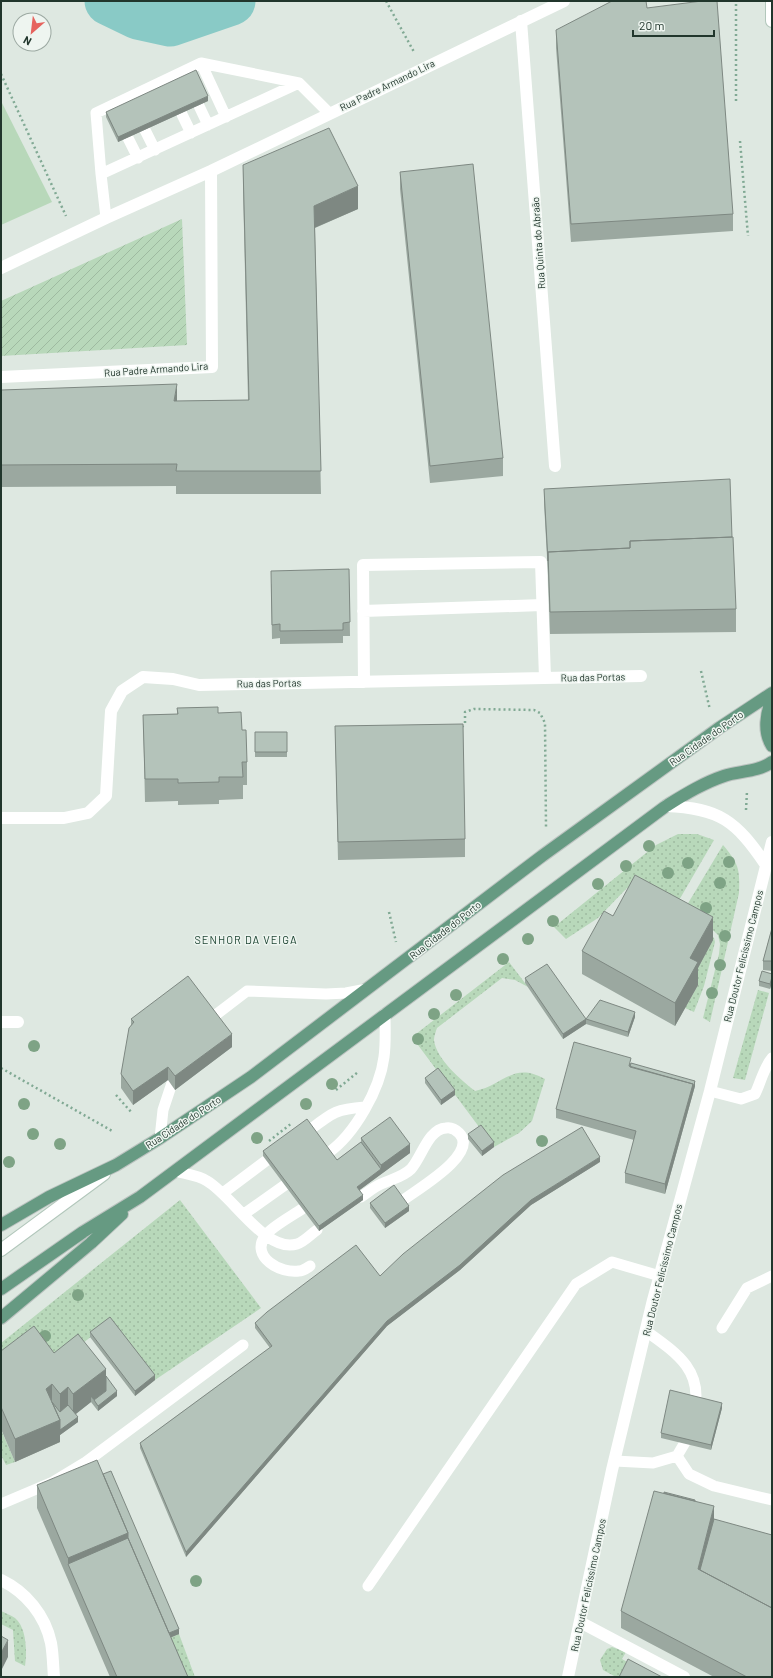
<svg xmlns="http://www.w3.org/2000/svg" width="773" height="1678" viewBox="0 0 773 1678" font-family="Barlow,sans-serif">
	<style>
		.grass { fill: url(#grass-dots) }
		.garden { fill: url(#garden-furrows) }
		.pitch { fill: #b8d8ba }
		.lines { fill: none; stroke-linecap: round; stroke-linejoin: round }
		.river { stroke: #89cac6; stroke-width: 49 }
		.secondary-casing { stroke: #b2c7bb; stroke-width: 14 }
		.primary-casing { stroke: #bcc3c0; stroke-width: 14 }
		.path { stroke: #81a994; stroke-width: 2.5; stroke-dasharray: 2 3; stroke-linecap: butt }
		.lane { stroke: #fff; stroke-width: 11 }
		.street { stroke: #fff; stroke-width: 12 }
		.secondary { stroke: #fff; stroke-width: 12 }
		.primary { stroke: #669a82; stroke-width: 12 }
		.tree { fill: #7ea385 }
		.wall { fill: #9ba8a0 }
		.shaded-wall { fill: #7e8882 }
		.building { fill: #b4c3ba; stroke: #7e8882 }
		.labels { text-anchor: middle; stroke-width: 3; stroke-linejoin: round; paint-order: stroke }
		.street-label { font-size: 10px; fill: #21362c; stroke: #eef5f0 }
		.neighbourhood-label { font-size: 11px; letter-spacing: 1px; fill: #1f4634; stroke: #eef5f0 }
	</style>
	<defs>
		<pattern id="grass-dots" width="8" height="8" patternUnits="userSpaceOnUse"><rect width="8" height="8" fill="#b8d8ba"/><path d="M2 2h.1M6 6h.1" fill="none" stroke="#9ebaa0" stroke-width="1.8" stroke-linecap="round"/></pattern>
		<pattern id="garden-furrows" width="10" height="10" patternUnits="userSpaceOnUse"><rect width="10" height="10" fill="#b8d8ba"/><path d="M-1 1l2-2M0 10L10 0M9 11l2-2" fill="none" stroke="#9ebaa0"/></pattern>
	</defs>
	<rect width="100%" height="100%" fill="#dee8e1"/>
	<path class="grass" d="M678 834H697L714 840 678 902 638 886 627 888 598 918 566 939 554 927 656 845Z
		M723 845C739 864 740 869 739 893L710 1022 703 1018 719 954 720 944 718 935 687 905Z
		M705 930 714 938 715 942 704 986 694 1012 685 1008 698 985 690 981Z
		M509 962 528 987 515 980 502 978 437 1028C436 1031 434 1036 434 1040 436 1059 461 1080 475 1091 504 1085 513 1061 545 1079L532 1121 519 1133 494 1147 412 1037Z
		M758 990 769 993 745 1080 733 1078Z
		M180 1200 261 1308 155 1380 110 1322 74 1350 1 1374V1343Z
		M2 1432 15 1462 6 1465 1 1455Z
		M1 1611C5 1613 11 1615 15 1618 27 1628 27 1653 25 1666L15 1661 13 1630 1 1624Z
		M179 1634 195 1677H181L165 1640Z
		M612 1647 626 1652 622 1659 634 1666 628 1677H616L603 1670 600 1660 607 1649Z"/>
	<path class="garden" d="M182 219 187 345 1 356V301Z"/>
	<path class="pitch" d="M1 101 52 202 1 225Z"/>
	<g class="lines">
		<path class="river" d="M109 1 138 15 170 22 231 1"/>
		<defs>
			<path id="secondary" d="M772 1V21
				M1 1250 104 1174"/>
			<path id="primary" d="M772 699C766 713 763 732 772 746
				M1 1225 49 1197 116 1165 160 1138 251 1077 542 856 719 728 772 693
				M1 1289 83 1232 140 1197 666 806C684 795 703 783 724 776 740 771 758 772 772 762
				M1 1318 91 1243 122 1214"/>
		</defs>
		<use href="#secondary" class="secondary-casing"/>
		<use href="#primary" class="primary-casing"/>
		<path class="path" d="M386 1 414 52
			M1 74 66 216
			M736 101V1
			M740 141 748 236
			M701 671 710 710
			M462 727 465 723V712L474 709 534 710 540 713 545 723 546 827
			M746 810 747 791
			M389 912 396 942
			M1 1068 114 1132
			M336 1090 358 1072
			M116 1095 132 1113
			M269 1141 292 1123"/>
		<path class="lane" d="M201 63 226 117
			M192 91 208 125
			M175 100 191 133
			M138 116 155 150
			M121 124 138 158
			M101 174 96 113 201 63 299 83
			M106 218 101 174 299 83 329 113
			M205 1023 247 991 326 994 346 993 367 989
			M710 1091 741 1099 755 1094C761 1082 763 1069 772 1058
			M311 1129C333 1112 337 1109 365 1107
			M160 1138 163 1110 174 1077 171 1072
			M328 1153C355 1134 380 1089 384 1057 386 1042 385 1028 385 1014
			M175 1171C185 1174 198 1175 207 1181 232 1195 266 1254 297 1244 304 1242 311 1234 317 1230
			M223 1193 267 1160
			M361 1197C367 1193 374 1187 381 1184 392 1179 403 1177 411 1169 422 1157 428 1129 446 1128 452 1127 456 1130 459 1133 480 1154 416 1190 402 1201
			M302 1209C292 1216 271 1227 265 1236 250 1257 281 1274 299 1271 303 1271 307 1268 310 1266
			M244 1214 285 1185
			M722 1328 747 1288 772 1276
			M646 1331C675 1352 704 1370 694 1411
			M677 1456 689 1474 714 1486 772 1500
			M615 1461 653 1463 677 1456 687 1439 689 1431
			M1 1504 53 1482 86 1462 243 1345
			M368 1586 576 1284 612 1262 660 1276"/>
		<path class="street" d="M521 21 555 466
			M1 268 106 218 211 171 564 1
			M1 377 212 367 211 171
			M363 611 542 605
			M364 682 363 565 541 562 545 678
			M666 806C720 808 736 821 766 865
			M1 818H64L88 813 106 796 111 711 122 691 143 677 173 679 199 685 641 676
			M1 1022H18
			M1 1580C26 1592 45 1615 51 1643 53 1654 53 1666 54 1677
			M580 1622 684 1677
			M568 1677 612 1470 653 1300 710 1091 772 842"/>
		<use href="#secondary" class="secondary"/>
		<use href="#primary" class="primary"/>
	</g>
	<g class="tree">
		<circle cx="649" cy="846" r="6"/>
		<circle cx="729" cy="862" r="6"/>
		<circle cx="688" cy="863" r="6"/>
		<circle cx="626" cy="866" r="6"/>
		<circle cx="668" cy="873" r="6"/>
		<circle cx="720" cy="883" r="6"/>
		<circle cx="598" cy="884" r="6"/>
		<circle cx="706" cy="908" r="6"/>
		<circle cx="553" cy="921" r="6"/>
		<circle cx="725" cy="936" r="6"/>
		<circle cx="528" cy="939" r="6"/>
		<circle cx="503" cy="959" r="6"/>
		<circle cx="720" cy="965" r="6"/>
		<circle cx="712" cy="993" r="6"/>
		<circle cx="456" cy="995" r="6"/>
		<circle cx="434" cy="1014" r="6"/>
		<circle cx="418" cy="1039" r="6"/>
		<circle cx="34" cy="1046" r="6"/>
		<circle cx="332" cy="1084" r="6"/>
		<circle cx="24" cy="1104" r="6"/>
		<circle cx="306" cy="1104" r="6"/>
		<circle cx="33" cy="1134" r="6"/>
		<circle cx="257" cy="1138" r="6"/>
		<circle cx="542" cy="1141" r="6"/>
		<circle cx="60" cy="1144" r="6"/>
		<circle cx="9" cy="1162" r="6"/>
		<circle cx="78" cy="1295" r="6"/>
		<circle cx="45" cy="1336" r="6"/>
		<circle cx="196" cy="1581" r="6"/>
	</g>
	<path class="wall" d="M647 8 733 214V231L571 242 556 48V30Z
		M208 101 118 142 106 117V112Z
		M243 165 358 209 315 228 321 494H176V486L1 487V390L177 401 248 400 243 188Z
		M400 172 503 458V476L430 483 400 189Z
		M544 489 736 609V632L550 634 548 575 544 503Z
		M349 569 350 636H343V643L280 644V638L272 639 271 584Z
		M177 708 218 713 242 730 247 762V785H243V799L219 800V804L178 805V801L145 802 143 715 177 714Z
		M335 726 465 839V857L338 860Z
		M255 732H287V757H255Z
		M772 928V971L763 970V961Z
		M713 940 698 968V985L675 1026 582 974V951Z
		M772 974V982L770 989 759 986V981Z
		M525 978 586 1019 635 1017 628 1037 586 1024 563 1039 525 983Z
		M131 1019 232 1047 175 1090 168 1080 133 1105 121 1088V1074L131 1025Z
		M631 1063 695 1086 665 1194 625 1183V1173L634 1140 556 1118V1109Z
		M425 1078 455 1095 441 1105 425 1083Z
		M468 1134 494 1147 482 1156 468 1139Z
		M361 1138 410 1153 359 1190 363 1200 319 1231 263 1156V1151L337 1160 361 1142Z
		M600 1162 531 1205 460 1270 387 1326 186 1557 140 1448V1443L270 1348 255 1328V1323L380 1276Z
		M370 1203 409 1211 385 1228 370 1208Z
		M90 1332 155 1380 135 1396 90 1337Z
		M1 1351 54 1353 106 1376 117 1396 98 1411 91 1402 76 1414 78 1422 60 1435V1442L15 1462 1 1429Z
		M722 1408 711 1450 661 1438V1433Z
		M103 1474 179 1634 171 1637 188 1677H110L37 1508V1485Z
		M695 1502 714 1519 772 1677H714L621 1628V1611Z"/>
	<path class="shaded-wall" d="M208 96V101L118 142V137Z
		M358 186V209L314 228V206Z
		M177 384V407L174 401Z
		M713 917V940L698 968V985L675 1026V1003L690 958Z
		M772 977V982L770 989V984Z
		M635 1012V1017L628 1037V1032Z
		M586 1019V1024L563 1039V1034Z
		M232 1034V1047L175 1090V1076Z
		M168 1067V1080L133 1105V1091Z
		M695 1081V1086L665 1194V1184L693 1084Z
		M455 1090V1095L441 1105V1100Z
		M494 1142V1147L482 1156V1151Z
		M410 1144V1153L357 1192V1187L381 1169V1165Z
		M600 1157V1162L531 1205 460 1270 387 1326 186 1557V1552L387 1321 531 1200Z
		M363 1195V1200L319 1231V1226Z
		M409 1206V1211L385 1228V1223Z
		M106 1369V1391L94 1400 91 1397V1402L73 1416V1394Z
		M155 1375V1380L135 1396V1391Z
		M52 1384V1407L46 1389Z
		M68 1387V1410L60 1417V1394Z
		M117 1391V1396L98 1411V1406Z
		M722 1403V1408L711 1450V1445Z
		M78 1417V1422L60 1435V1442L15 1462V1439L60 1420Z
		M714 1506V1524L699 1582 698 1569Z
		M128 1533V1555L68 1564V1558Z
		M179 1629V1634L165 1640V1635Z
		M8 1640V1657L1 1671V1653Z"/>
	<path class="building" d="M612 1H646L647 8 702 1H717L733 214 571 224 556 30Z
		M196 70 208 96 118 137 106 112Z
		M329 128 358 186 314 206 321 471H176L177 464 1 465V390L177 384 174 401 249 400 243 165Z
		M473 164 503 458 430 466 400 172Z
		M730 479 732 537 630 541V548L548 552V561L544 489Z
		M733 537 736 609 550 612 548 552 630 548V541Z
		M349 569 350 622 343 623V630L280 631V624L272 625 271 571Z
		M218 707V713L241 712 242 730H246L247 762H242L243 777H219V782L178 783V779H145L143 715 178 714 177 708Z
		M463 724 465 839 338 842 335 726Z
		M255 732H287V752H255Z
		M635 875 713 917 690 958 698 962 675 1003 582 951 604 911 613 916Z
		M772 928V961H763Z
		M547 964 586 1019 563 1034 525 978Z
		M762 971 772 974V977L770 984 759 981Z
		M188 976 232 1034 175 1076 168 1067 133 1091 121 1074 129 1028 134 1022 131 1019Z
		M600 1000 635 1012 628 1032 586 1019Z
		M574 1042 631 1058 629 1066 693 1084 665 1184 625 1173 636 1131 556 1109Z
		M631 1063 695 1081 693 1088V1084L630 1067Z
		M438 1068 455 1090 441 1100 425 1078Z
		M390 1117 410 1144 381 1165 361 1138Z
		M307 1119 337 1160 361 1142 381 1169 357 1187 363 1195 319 1226 263 1151Z
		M481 1125 494 1142 482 1151 468 1134Z
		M582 1127 600 1157 531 1200 460 1265 387 1321 186 1552 140 1443 272 1346 255 1323 267 1312 356 1245 380 1276 403 1254 503 1175Z
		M394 1185 409 1206 385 1223 370 1203Z
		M110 1317 155 1375 135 1391 90 1332Z
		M34 1326 54 1353 78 1334 106 1369 73 1394 68 1387 60 1394 52 1384 46 1389 60 1420 15 1439 1 1407V1351Z
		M106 1376 117 1391 98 1406 94 1400 106 1391Z
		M670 1390 722 1403 711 1445 661 1433Z
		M52 1402 60 1412 68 1405 78 1417 60 1430V1420Z
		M97 1460 128 1533 68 1558 37 1485Z
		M111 1471 179 1629 169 1633 128 1538V1533L103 1474Z
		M654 1491 714 1506 698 1569 772 1608V1677H747L621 1611Z
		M664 1492 695 1500V1501L664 1493Z
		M714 1519 772 1535V1608L700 1570Z
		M128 1538 188 1677H117L68 1564Z
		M1 1636 8 1640 1 1653Z
		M628 1659 662 1677H619Z"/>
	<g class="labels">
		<g class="street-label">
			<text transform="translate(387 85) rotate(-26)" y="4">Rua Padre Armando Lira</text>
			<text transform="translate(538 243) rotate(-94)" y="4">Rua Quinta do Abraão</text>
			<text transform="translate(156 369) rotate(-4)" y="4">Rua Padre Armando Lira</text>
			<text transform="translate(593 677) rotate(-1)" y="4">Rua das Portas</text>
			<text transform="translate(269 683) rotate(-1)" y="4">Rua das Portas</text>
			<text transform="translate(706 738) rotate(-35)" y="4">Rua Cidade do Porto</text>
			<text transform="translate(445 930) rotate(-38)" y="4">Rua Cidade do Porto</text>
			<text transform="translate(743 956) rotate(-76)" y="4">Rua Doutor Felicíssimo Campos</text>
			<text transform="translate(183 1122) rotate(-33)" y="4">Rua Cidade do Porto</text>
			<text transform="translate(662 1270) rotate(-76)" y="4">Rua Doutor Felicíssimo Campos</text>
			<text transform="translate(588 1585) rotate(-78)" y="4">Rua Doutor Felicíssimo Campos</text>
		</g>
		<g class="neighbourhood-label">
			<text x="246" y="944">SENHOR DA VEIGA</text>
		</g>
	</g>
	<rect width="773" height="1678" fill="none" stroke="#21362c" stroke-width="4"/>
	<g transform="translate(32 32) rotate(208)"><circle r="19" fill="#eef5f0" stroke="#9ca9a2"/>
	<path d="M0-3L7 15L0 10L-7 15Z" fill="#e6635e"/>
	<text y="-6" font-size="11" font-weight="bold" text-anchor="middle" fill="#21362c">N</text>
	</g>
	<path d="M633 30v6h81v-6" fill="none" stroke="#21362c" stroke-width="2"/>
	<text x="639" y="30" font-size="12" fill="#21362c" stroke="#eef5f0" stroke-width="3" paint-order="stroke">20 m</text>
</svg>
